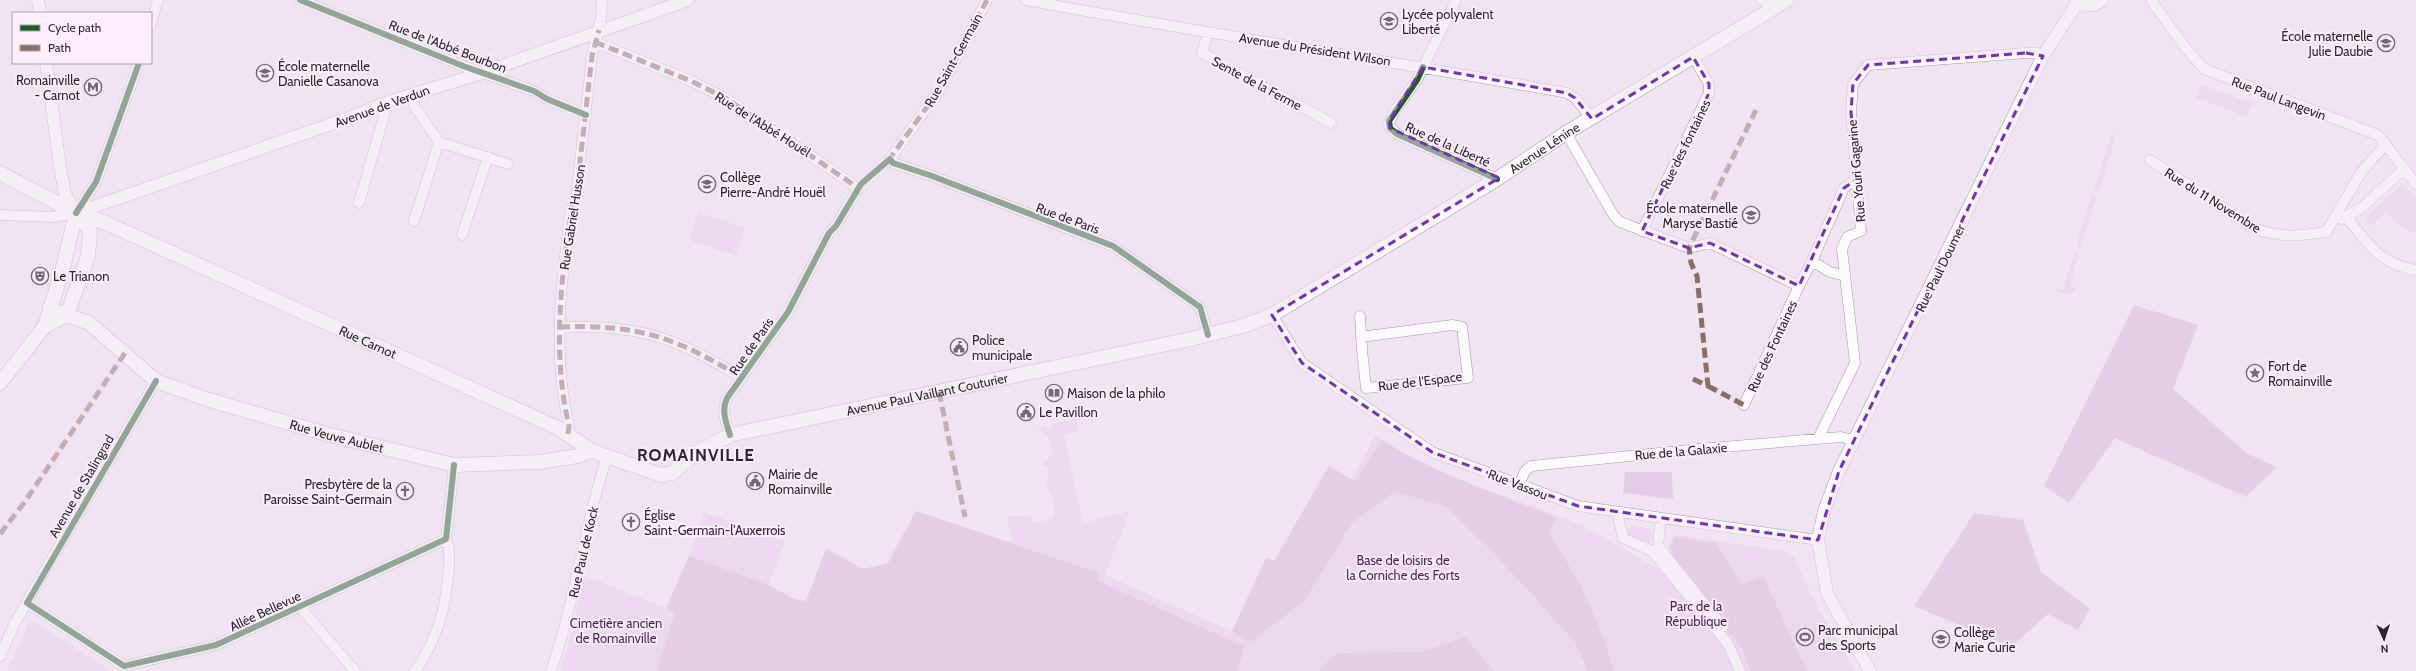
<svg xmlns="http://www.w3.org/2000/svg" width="2416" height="671" viewBox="0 0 2416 671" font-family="Cabin,sans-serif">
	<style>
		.green { fill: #e6cbea }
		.forest { fill: #d5b7d9 }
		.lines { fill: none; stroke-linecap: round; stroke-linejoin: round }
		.minor-casing { stroke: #a299a4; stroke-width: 11 }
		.tertiary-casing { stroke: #a299a4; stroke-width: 13 }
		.secondary-casing { stroke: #a299a4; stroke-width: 15 }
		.minor { stroke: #fdfbfd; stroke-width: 10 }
		.tertiary { stroke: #fdfbfd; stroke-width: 12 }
		.secondary { stroke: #fdfbfd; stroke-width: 14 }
		.quiet { stroke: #8d6e63; stroke-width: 5; stroke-dasharray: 10 5; stroke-linecap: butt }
		.cycleway-casing { stroke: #fceefe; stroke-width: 8 }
		.cycleway { stroke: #1b5e20; stroke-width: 6 }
		.marked { fill: none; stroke: #7b2cbf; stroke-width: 3; stroke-dasharray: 8 5; stroke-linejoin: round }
		.labels { text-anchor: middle; stroke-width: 4; stroke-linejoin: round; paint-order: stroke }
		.poi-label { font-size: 13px; fill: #2e252f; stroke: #fceefe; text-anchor: start }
		.street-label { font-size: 13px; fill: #2e252f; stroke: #fceefe }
		.park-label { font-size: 13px; fill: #531d5b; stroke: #fceefe }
		.district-label { font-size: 17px; font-weight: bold; letter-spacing: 1px; fill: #2e252f; stroke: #fceefe }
	</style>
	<rect width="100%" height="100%" fill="#f0e4f2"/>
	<path class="green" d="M2201 85 2253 103 2247 117 2197 98Z
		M2111 134 2116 135 2099 191 2094 190Z
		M2401 184 2416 198V233L2404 229 2386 212 2372 226 2366 221 2367 216Z
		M2092 194 2097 195 2080 249 2076 247Z
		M698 212 745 228 736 256 689 240Z
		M2075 251 2079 253 2071 283 2076 291 2071 294 2060 293 2054 288 2063 290Z
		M1076 419 1079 431 1064 435 1083 523 1130 511 1105 575 1232 631 1266 558 1274 561 1329 466 1351 479 1376 435 1404 454 1461 480 1582 525 1659 569 1674 535 1786 551 1793 556 1816 604 1855 671H817L878 577 916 511 1012 543 1007 516H1029L1033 521H1045L1054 517V503L1045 481 1048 477V467L1042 465 1053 452 1049 439 1037 428 1047 426V430L1053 429 1052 424Z
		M1625 472H1672L1673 499 1623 493Z
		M704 512 785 541 769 585 689 556Z
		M1633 525 1651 529 1653 535 1649 545 1629 536 1628 529Z
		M584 575 675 612 657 671H560L572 631H574L577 622 574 621Z
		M36 622 111 671H7L28 625Z"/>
	<path class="forest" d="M2134 305 2198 325 2173 389 2248 454 2277 467 2246 497 2115 438 2069 503 2044 486Z
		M1382 440C1435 474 1498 494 1557 518L1548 533C1577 574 1600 622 1614 671H1588L1575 642 1493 552 1446 506 1394 492 1353 522 1304 601 1251 642 1232 631 1266 558 1274 561 1329 466 1355 481Z
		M916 511 1099 573 1098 581 1245 647 1237 671H657L675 612 666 608 689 556 769 585 794 599 806 601 826 548 863 569 889 563Z
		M1974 513 2023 520 2041 572 2090 609 2078 630 2048 614 2011 647 1914 606Z
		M1675 537 1716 543 1742 585 1763 576 1807 671H1750L1743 650 1673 556 1670 547Z
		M1465 637 1494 671H1319L1322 666 1338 653 1422 652Z"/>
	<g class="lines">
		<defs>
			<path id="minor" d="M300 0 463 66 534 91 547 99 586 115
				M987 0 940 89 890 159 893 163 932 176 1113 246 1200 307 1208 335
				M1026 0C1206 34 1387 60 1567 93L1575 98 1592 119
				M1456 0 1417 80 1395 110 1388 125 1397 134 1497 179
				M1761 0 1777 6
				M2151 0 2184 46 2204 69 2378 135 2416 184
				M151 24 158 0
				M1208 32 1202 53 1331 123
				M595 42 691 81 727 99 851 183 857 190 836 226 829 233 788 312 727 398C721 411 726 422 730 435
				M411 95 415 107 439 142
				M1566 133 1614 216 1620 222 1689 248 1710 243 1799 286 1812 261 1830 272 1845 276
				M439 142 508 164
				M2150 160 2256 229C2283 238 2299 236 2326 232L2362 171 2386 144
				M359 203 388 102
				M0 215 53 217 76 213 96 182 139 63
				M2346 217C2370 244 2377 263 2416 270
				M2341 219 2360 209 2404 169
				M414 221 439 142
				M1642 231 1709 93V84L1693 57
				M462 235 488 157
				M1812 261 1844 188 1857 179
				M1272 315 1302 363 1432 452 1578 506 1818 540
				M1360 316C1361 340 1363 364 1366 388L1468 378 1462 327 1452 325 1361 337
				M560 327C637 324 676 337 742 378
				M1744 405 1799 286
				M568 434 569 426C552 354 561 281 571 209L576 197 592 56 601 18 602 0
				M1818 439 1855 363 1842 249 1847 237 1861 231 1851 112 1853 84 1868 65 2026 53H2038L2043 56
				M1519 485 1525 471 1531 466 1699 449 1841 437 1854 440
				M1617 512 1623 538 1652 551 1728 644 1740 671
				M1661 518 1658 546 1723 627
				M27 603 124 666 216 645 446 539 454 465
				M300 607 355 671
				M0 656 15 623 36 586 156 381
				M415 671C426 656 434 639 440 621 445 604 454 554 446 539
				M551 671C575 601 584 527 607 456"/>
			<path id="tertiary" d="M38 0 40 13
				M2076 0C2083 8 2094 7 2102 0
				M46 63 60 167 65 194 76 213 340 121 388 102 479 74 688 0
				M1870 671 1827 593 1818 540 1824 511 1839 471 1857 434 2043 56 2078 2"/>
			<g id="secondary">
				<path id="s1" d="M0 173 76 213 106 223 558 428 592 451 661 475 672 473 695 454 730 435 1191 339 1243 326 1272 315 1497 179 1566 133 1787 0"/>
				<path id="s2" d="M50 307 56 311 89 323 156 381 206 399 330 435 454 465 539 462 578 456 592 451"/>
				<path d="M45 326 67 315 88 256 90 231 76 213"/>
				<path d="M0 383 45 326 64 264 76 213"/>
			</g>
		</defs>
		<use href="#minor" class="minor-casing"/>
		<use href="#tertiary" class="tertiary-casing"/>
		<use href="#secondary" class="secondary-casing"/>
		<use href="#minor" class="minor"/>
		<use href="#tertiary" class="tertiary"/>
		<use href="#secondary" class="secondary"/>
		<path class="quiet" d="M595 42 691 81 727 99 851 183 857 190
			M888 161 940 89 987 0
			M560 327C637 324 676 337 742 378
			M1693 379 1708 386 1697 276 1691 263 1689 248 1756 110
			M1708 386 1744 405
			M939 392 965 517
			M568 434 569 426C552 354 561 281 571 209L576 197 592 56 599 30
			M0 534 24 503 125 353"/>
		<defs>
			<path id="cycleway" d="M300 0 463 66 534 91 547 99 586 115
				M1423 67 1417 80 1389 121 1390 128 1397 134 1497 179
				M76 213 96 182 139 63
				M156 381 27 603 124 666 216 645 446 539 454 465
				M730 435C726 422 721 411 727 398L788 312 829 233 836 226 861 184 890 159 893 163 932 176 1113 246 1200 307 1208 335"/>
		</defs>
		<use href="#cycleway" class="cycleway-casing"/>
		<use href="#cycleway" class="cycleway"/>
	</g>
	<path d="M0 0H2416V671H0ZM2026 53 2043 56 1839 471 1818 540 1578 506 1432 452 1302 363 1272 315 1499 178 1390 128 1389 121 1423 67 1567 93 1575 98 1592 119 1693 57 1709 84V93L1642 231 1689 248 1710 243 1799 286 1844 188 1857 179 1851 112 1853 84 1868 65Z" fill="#f0e4f2" fill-opacity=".55" fill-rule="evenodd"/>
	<path class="marked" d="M2026 53 2043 56 1839 471 1818 540 1578 506 1432 452 1302 363 1272 315 1499 178 1390 128 1389 121 1423 67 1567 93 1575 98 1592 119 1693 57 1709 84V93L1642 231 1689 248 1710 243 1799 286 1844 188 1857 179 1851 112 1853 84 1868 65Z"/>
	<defs>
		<symbol id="school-ring" viewBox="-11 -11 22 22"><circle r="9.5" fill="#fceefe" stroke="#726873" stroke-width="1.5"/><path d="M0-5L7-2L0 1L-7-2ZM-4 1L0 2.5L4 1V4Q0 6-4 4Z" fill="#726873"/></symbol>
		<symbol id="metro-ring" viewBox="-11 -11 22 22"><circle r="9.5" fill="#fceefe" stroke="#726873" stroke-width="1.5"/><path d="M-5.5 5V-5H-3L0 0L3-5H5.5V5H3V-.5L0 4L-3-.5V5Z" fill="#726873"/></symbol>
		<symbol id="theatre-ring" viewBox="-11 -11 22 22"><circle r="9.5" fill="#fceefe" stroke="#726873" stroke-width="1.5"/><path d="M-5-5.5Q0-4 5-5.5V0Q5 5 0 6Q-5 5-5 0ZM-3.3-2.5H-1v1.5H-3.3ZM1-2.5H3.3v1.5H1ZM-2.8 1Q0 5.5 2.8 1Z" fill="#726873"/></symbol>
		<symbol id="civic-ring" viewBox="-11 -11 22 22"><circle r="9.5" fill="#fceefe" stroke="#726873" stroke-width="1.5"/><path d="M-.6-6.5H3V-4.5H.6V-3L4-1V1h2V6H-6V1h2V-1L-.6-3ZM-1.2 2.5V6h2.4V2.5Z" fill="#726873"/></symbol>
		<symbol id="sight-ring" viewBox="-11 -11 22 22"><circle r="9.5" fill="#fceefe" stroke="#726873" stroke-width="1.5"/><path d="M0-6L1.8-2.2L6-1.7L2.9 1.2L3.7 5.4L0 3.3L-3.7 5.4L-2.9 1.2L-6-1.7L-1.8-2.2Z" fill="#726873"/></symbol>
		<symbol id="library-ring" viewBox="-11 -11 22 22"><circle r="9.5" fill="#fceefe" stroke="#726873" stroke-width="1.5"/><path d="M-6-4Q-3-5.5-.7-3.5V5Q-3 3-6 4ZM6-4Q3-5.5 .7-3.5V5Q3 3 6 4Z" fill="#726873"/></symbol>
		<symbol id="church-ring" viewBox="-11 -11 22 22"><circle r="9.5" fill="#fceefe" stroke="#726873" stroke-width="1.5"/><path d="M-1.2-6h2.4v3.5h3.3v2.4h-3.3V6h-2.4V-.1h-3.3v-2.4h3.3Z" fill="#726873"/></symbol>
		<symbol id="stadium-ring" viewBox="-11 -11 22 22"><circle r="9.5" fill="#fceefe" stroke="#726873" stroke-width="1.5"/><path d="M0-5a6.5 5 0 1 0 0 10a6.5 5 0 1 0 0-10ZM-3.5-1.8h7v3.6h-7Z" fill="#726873"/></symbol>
	</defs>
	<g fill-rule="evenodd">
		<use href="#school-ring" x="1379" y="11" width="20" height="20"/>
		<use href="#school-ring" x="2376" y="33" width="20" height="20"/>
		<use href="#school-ring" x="255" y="63" width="20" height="20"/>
		<use href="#metro-ring" x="83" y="77" width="20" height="20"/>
		<use href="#school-ring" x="697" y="174" width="20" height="20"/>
		<use href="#school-ring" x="1741" y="205" width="20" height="20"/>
		<use href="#theatre-ring" x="30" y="266" width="20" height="20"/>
		<use href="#civic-ring" x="949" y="337" width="20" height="20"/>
		<use href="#sight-ring" x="2245" y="363" width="20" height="20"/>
		<use href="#library-ring" x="1044" y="383" width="20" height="20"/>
		<use href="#civic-ring" x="1016" y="402" width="20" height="20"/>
		<use href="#civic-ring" x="745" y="471" width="20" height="20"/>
		<use href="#church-ring" x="395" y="481" width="20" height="20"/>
		<use href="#church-ring" x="621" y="512" width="20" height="20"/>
		<use href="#stadium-ring" x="1795" y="627" width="20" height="20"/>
		<use href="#school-ring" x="1931" y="629" width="20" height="20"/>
	</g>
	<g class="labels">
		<g class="poi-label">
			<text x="1402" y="19">Lycée polyvalent<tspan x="1402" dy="15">Liberté</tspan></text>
			<text x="2373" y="41" text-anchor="end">École maternelle<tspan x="2373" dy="15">Julie Daubie</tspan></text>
			<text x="278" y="71">École maternelle<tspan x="278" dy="15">Danielle Casanova</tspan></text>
			<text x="80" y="85" text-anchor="end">Romainville<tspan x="80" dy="15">- Carnot</tspan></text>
			<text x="720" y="182">Collège<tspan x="720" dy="15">Pierre-André Houël</tspan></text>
			<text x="1738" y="213" text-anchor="end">École maternelle<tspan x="1738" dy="15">Maryse Bastié</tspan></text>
			<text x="53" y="281">Le Trianon</text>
			<text x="972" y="345">Police<tspan x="972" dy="15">municipale</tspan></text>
			<text x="2268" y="371">Fort de<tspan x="2268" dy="15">Romainville</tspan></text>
			<text x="1067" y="398">Maison de la philo</text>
			<text x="1039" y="417">Le Pavillon</text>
			<text x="768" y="479">Mairie de<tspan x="768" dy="15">Romainville</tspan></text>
			<text x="392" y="489" text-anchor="end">Presbytère de la<tspan x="392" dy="15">Paroisse Saint-Germain</tspan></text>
			<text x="644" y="520">Église<tspan x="644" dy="15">Saint-Germain-l'Auxerrois</tspan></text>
			<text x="1818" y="635">Parc municipal<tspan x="1818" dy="15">des Sports</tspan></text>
			<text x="1954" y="637">Collège<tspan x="1954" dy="15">Marie Curie</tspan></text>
		</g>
		<g class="street-label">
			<text transform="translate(448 46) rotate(21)" y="5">Rue de l'Abbé Bourbon</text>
			<text transform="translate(1315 49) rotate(9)" y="5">Avenue du Président Wilson</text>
			<text transform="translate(953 60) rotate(-61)" y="5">Rue Saint-Germain</text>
			<text transform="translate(1257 83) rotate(28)" y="5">Sente de la Ferme</text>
			<text transform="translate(2279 98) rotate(21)" y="5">Rue Paul Langevin</text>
			<text transform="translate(382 106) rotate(-20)" y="5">Avenue de Verdun</text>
			<text transform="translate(763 124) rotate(32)" y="5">Rue de l'Abbé Houël</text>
			<text transform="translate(1448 144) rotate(24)" y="5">Rue de la Liberté</text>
			<text transform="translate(1685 144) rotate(-64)" y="5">Rue des fontaines</text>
			<text dy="5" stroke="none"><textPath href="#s1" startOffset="1684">Avenue Lénine</textPath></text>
			<text transform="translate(1856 171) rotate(-95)" y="5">Rue Youri Gagarine</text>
			<text transform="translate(2213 200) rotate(32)" y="5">Rue du 11 Novembre</text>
			<text transform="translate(572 217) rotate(-81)" y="5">Rue Gabriel Husson</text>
			<text transform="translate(1068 218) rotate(20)" y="5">Rue de Paris</text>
			<text transform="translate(1940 268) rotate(-64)" y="5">Rue Paul Doumer</text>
			<text dy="5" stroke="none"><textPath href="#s1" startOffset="405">Rue Carnot</textPath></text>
			<text transform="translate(751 346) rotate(-55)" y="5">Rue de Paris</text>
			<text transform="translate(1772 346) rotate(-65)" y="5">Rue des Fontaines</text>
			<text transform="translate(1420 381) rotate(-7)" y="5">Rue de l'Espace</text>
			<text dy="5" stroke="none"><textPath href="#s1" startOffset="1010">Avenue Paul Vaillant Couturier</textPath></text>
			<text dy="5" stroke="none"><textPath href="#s2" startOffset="320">Rue Veuve Aublet</textPath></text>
			<text transform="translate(1681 451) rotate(-5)" y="5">Rue de la Galaxie</text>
			<text transform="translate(1518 484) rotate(21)" y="5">Rue Vassou</text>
			<text transform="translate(81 486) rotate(-60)" y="5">Avenue de Stalingrad</text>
			<text transform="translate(583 552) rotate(-77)" y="5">Rue Paul de Kock</text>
			<text transform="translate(265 611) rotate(-25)" y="5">Allée Bellevue</text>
		</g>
		<g class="park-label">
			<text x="1403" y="565">Base de loisirs de<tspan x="1403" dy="15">la Corniche des Forts</tspan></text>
			<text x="1696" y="611">Parc de la<tspan x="1696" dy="15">République</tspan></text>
			<text x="616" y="628">Cimetière ancien<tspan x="616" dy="15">de Romainville</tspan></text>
		</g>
		<g class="district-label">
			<text x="696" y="461">ROMAINVILLE</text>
		</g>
	</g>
	<rect x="12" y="12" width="140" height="52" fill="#fceefe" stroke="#aa9eab"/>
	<rect x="20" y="25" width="20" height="6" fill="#1b5e20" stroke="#aa9eab"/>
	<text x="48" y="32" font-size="12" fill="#2e252f">Cycle path</text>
	<rect x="20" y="45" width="20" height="6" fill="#8d6e63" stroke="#aa9eab"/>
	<text x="48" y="52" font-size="12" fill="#2e252f">Path</text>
	<g transform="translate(2384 639) rotate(177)" stroke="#fceefe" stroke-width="3" paint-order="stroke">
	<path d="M0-3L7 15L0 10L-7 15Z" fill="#2e252f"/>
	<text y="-6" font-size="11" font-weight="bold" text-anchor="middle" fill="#2e252f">N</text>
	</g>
</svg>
